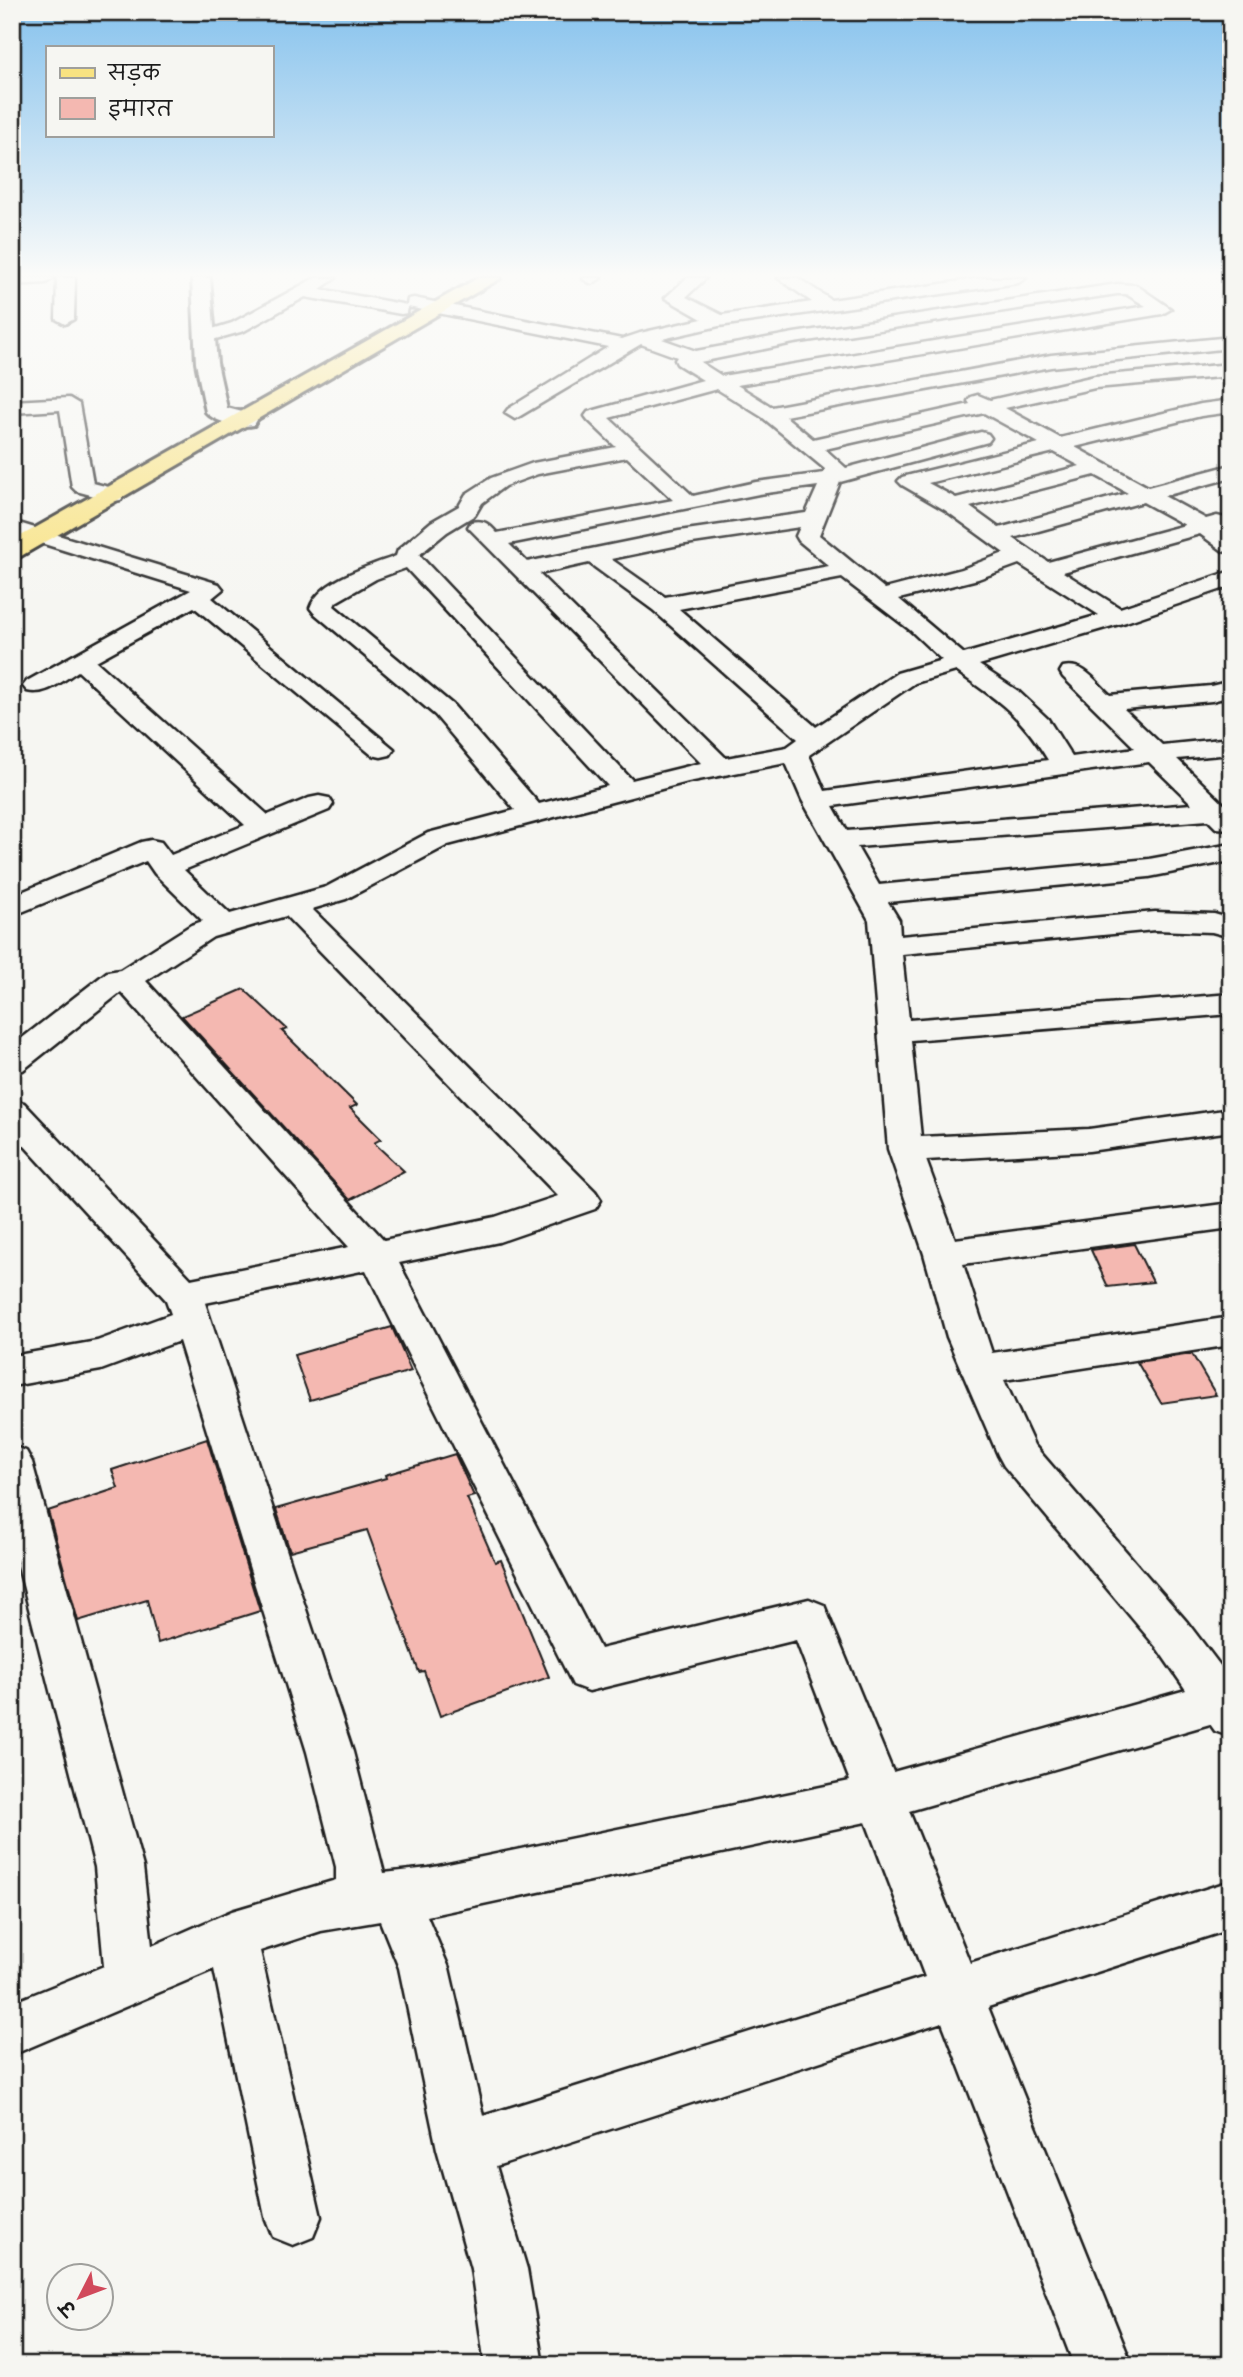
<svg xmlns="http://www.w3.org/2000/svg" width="1243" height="2377" viewBox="0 0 1243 2377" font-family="'Comic Neue','Playpen Sans Deva',sans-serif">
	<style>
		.building { fill: #f4b8b1; stroke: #1c1c1c; stroke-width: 2 }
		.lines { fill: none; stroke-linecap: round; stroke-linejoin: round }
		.street-casing { stroke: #1c1c1c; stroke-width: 5 }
		.secondary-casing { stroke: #1c1c1c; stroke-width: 6 }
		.primary-casing { stroke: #1c1c1c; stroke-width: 6 }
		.street { fill: #f6f6f2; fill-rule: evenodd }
		.secondary { fill: #f6f6f2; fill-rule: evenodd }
		.primary { fill: #f8e281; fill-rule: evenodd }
	</style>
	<rect width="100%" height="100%" fill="#f6f6f2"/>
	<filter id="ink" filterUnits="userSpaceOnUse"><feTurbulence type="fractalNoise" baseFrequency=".0143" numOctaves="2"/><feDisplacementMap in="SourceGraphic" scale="14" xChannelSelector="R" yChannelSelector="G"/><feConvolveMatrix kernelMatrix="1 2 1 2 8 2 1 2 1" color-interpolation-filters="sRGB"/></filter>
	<g filter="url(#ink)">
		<path class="building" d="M244 989 287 1029 282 1031 357 1105 350 1108 381 1139 374 1143 404 1171 350 1200 182 1016Z
			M1134 1244 1153 1282 1108 1287 1091 1250Z
			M392 1327 411 1371 310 1400 294 1355Z
			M1192 1354 1216 1395 1161 1403 1137 1362Z
			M207 1439 260 1611 158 1643 147 1600 78 1621 48 1511 118 1488 112 1470Z
			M455 1454 474 1496 467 1498 495 1562 501 1560 549 1677 440 1716 424 1671 419 1672 367 1530 290 1551 276 1509 386 1478 385 1475Z"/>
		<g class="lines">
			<defs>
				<path id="street" d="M12 278H54L46 283 12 285Z
					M57 278H75L74 319 65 324 56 319Z
					M315 278H336L320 289 407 305 408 299 414 298 622 339 640 333 702 319 665 298 687 278H706L686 297 722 315 812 302 778 278H798L831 300 982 278H1026L1018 283 719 326 662 339 696 351 794 333 1117 284 1136 285 1171 309 1162 314 737 385 772 407 1051 355 1231 337V348L1051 367 785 416 813 439 970 404 968 401 971 397 978 395 990 400 1095 376 1231 364V376L1095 388 1005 408 1060 438 1201 404 1231 400V412L1201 416 1075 447 1148 487 1231 465V478L1164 496 1206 519 1217 516 1225 518 1228 523 1221 529 1231 536V553L1223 551 1200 534 1063 572 1120 608 1231 571V586L1126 622 979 665 1018 691 1048 719 1072 757 1135 748 1063 677 1060 672 1063 667C1084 662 1096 682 1110 695L1211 686 1231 681V696L1212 701 1124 709 1162 745 1231 738V754L1177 759 1231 811V829L1216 828 1208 820 857 847 879 885 1149 859 1231 844V861L1149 877 888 902 899 920 900 936 1155 912 1214 914 1231 919V937L1212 932 1155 930 902 954 909 1020 1231 994V1014L911 1040 921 1137 1089 1129 1231 1109V1131L1089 1151 926 1160 955 1239 1231 1203V1228L963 1264 992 1353 1231 1317V1345L1004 1380 1034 1445 1187 1622 1231 1680V1737L1215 1731 1210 1724 909 1811 970 1963 1231 1881V1929L988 2007 1132 2365H1074L942 2022 496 2166 527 2269 543 2365H485L471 2269 437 2149 399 1968 380 1921 321 1931 260 1951 321 2217 313 2237 293 2245 273 2237 265 2217 214 1969 12 2055V2003L104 1966 95 1867 12 1542V1446L26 1451 32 1462 143 1867 152 1946 232 1911 336 1880V1867L307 1752 179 1341 101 1370 12 1386V1356L97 1341 171 1314 166 1300 12 1132V1100L24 1103 191 1279 349 1247 121 992 23 1070 12 1073V1046L107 972 120 970 191 925 203 921 155 874 146 861 12 916V896L141 842 151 840 161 842 171 855 245 825 78 671C62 681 46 696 27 691L23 686 27 681 191 590 12 534V521L219 584 223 589 212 598 394 749 390 755 381 757 372 755 194 607 96 661 268 815 309 798 319 796 329 798 333 804 329 810 184 870 230 914 326 887 428 833 515 810 435 715 314 613 310 608C319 580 370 566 396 556L398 550 431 522 459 506 466 494 491 478 533 463 616 447 588 420 585 416 588 412 703 380 677 364 675 360 677 357 641 344 515 419 505 413 508 409 608 347 408 307 407 313 401 314 305 297 244 331 205 342 196 337 199 333 232 323ZM1117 294H1126L1146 306 722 376 700 362 794 343ZM717 389 762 417 825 469 824 473 756 482 693 496 609 418ZM984 413 1039 443 902 477 898 481 902 485 945 510 1004 553 962 569 885 589 819 535 840 482 988 442 991 438 988 434 981 432 846 468 825 449ZM1054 452 1080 466 956 498 928 483ZM627 457 673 500 497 533C489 524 484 519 471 522L468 527 701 763 632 780 419 555 447 532 475 515 482 503 505 486 538 474ZM1095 475 1128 493 999 528 970 507ZM818 486 806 513 679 531 527 562 509 544 759 494ZM1143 502 1185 525 1048 562 1013 538ZM800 527 796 536 799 541 829 566 665 597 611 559 679 545ZM589 563 653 610 798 739 787 747 726 758 539 574ZM1019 564 1099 615 964 654 899 599 978 579ZM406 568 608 786 539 804 453 705 334 606 336 602 376 579ZM842 578 910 630 942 660 897 673 816 727 679 609ZM956 671C999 701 1020 714 1048 760L825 791 809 755 915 683ZM1149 762 1192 804 847 831 833 806ZM786 763 802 800 869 920 888 1149 924 1254 947 1337 998 1455 1004 1466 1157 1648 1186 1690 893 1772 824 1605 809 1599 600 1649 399 1263 499 1242 595 1209 601 1200 595 1191 312 909 346 899 448 845 688 782ZM286 916 558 1196 495 1217 384 1240 146 981 213 937ZM366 1270 573 1685 589 1691 796 1640 850 1781 429 1868 384 1873 353 1752 205 1303ZM866 1822 925 1977 483 2116 449 1968 427 1916Z
					M601 278 592 284 583 279 584 278Z
					M69 398 79 404 93 483 121 490 124 495 121 500 113 501 76 491 72 487 60 410 12 413V401Z"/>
				<path id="secondary" d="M192 278H210L217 363 227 408 254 415 257 420 254 425C241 428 214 422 206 412L196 363Z"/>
				<path id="primary" d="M478 278H501L21 556 12 558V541Z"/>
			</defs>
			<use href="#street" class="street-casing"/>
			<use href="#secondary" class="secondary-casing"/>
			<use href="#primary" class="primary-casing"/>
			<use href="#street" class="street"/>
			<use href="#secondary" class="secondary"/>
			<use href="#primary" class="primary"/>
		</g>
	</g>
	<linearGradient id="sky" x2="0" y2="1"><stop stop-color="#86c2ed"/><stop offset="0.45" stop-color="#fbfbf9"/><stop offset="1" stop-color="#fbfbf9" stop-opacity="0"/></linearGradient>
	<rect width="1243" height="611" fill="url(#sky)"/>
	<rect width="1243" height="2377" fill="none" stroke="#f6f6f2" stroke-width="42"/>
	<rect x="21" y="21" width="1201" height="2335" fill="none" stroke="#1c1c1c" stroke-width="2.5" filter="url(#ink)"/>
	<rect x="46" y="46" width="228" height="91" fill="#f6f6f2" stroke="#9f9f9c" stroke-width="2"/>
	<rect x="60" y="68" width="35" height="10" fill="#f8e281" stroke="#9f9f9c" stroke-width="2"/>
	<text x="108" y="80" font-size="21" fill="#1c1c1c">सड़क</text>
	<rect x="60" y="98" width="35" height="21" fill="#f4b8b1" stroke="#9f9f9c" stroke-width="2"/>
	<text x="108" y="116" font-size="21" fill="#1c1c1c">इमारत</text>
	<g transform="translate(80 2297) rotate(228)"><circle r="33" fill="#f6f6f2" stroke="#9f9f9c" stroke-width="2"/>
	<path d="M0-5L12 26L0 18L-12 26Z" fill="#d1495b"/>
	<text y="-10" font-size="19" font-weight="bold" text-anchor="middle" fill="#1c1c1c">उ</text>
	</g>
</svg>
